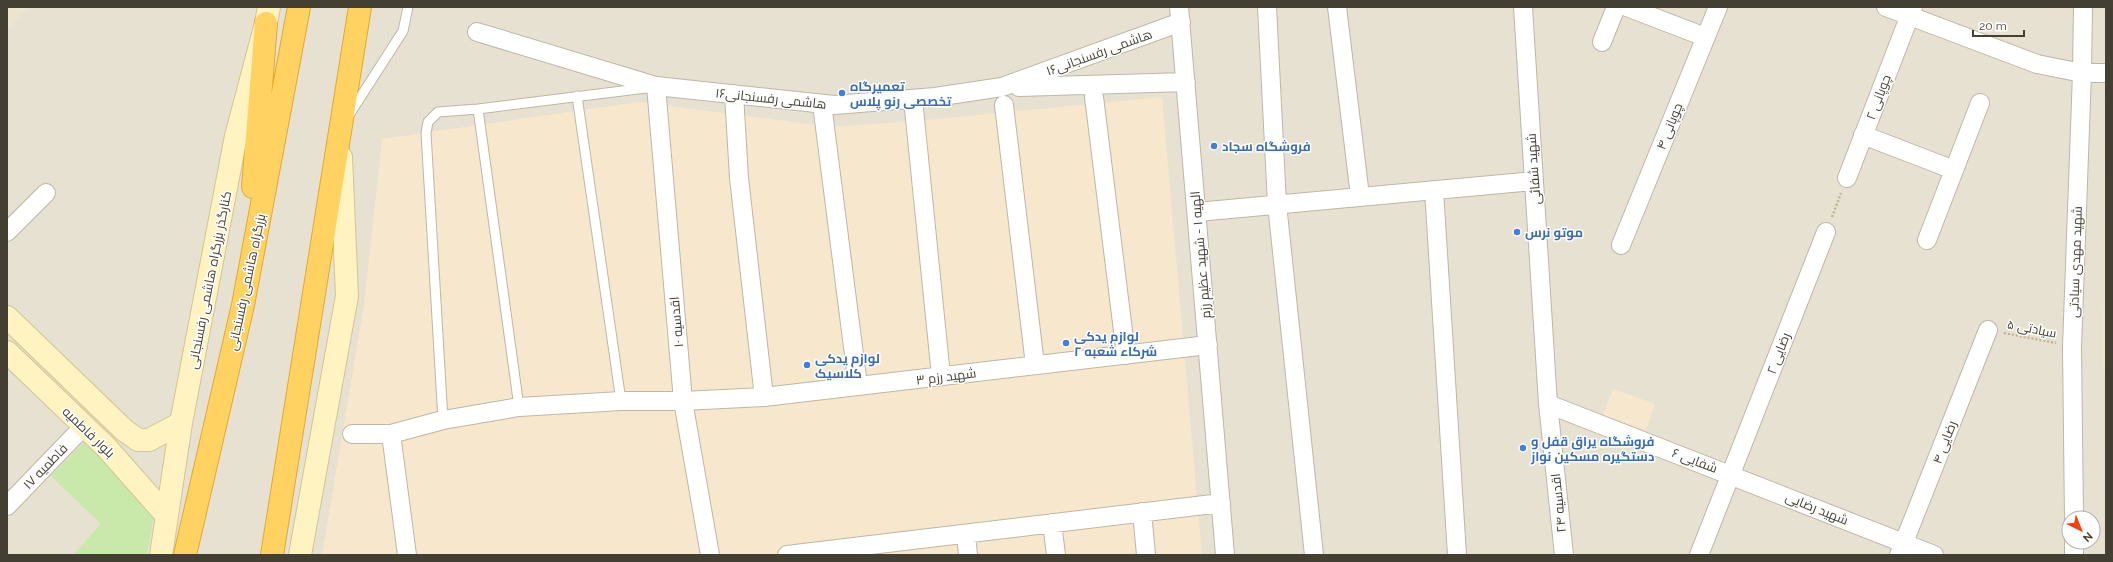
<svg xmlns="http://www.w3.org/2000/svg" width="2113" height="562" viewBox="0 0 2113 562" font-family="Raleway,Cairo,sans-serif">
	<style>
		.residential { fill: #e7e1d1; fill-rule: evenodd }
		.commercial { fill: #f6e7cd }
		.education { fill: #ece5cd }
		.green { fill: #c9e9aa }
		.lines { fill: none; stroke-linecap: round; stroke-linejoin: round }
		.lane-casing { stroke: #beb7a6; stroke-width: 11 }
		.street-casing { stroke: #beb7a6; stroke-width: 20 }
		.secondary-casing { stroke: #d4c591; stroke-width: 24 }
		.highway-casing { stroke: #e2a92e; stroke-width: 24 }
		.path { stroke: #c0b497; stroke-width: 2.5; stroke-dasharray: 2 2; stroke-linecap: butt }
		.lane { stroke: #fff; stroke-width: 9 }
		.street { stroke: #fff; stroke-width: 18 }
		.secondary { stroke: #fff3c1; stroke-width: 22 }
		.highway { stroke: #ffd262; stroke-width: 22 }
		.shop-dot { fill: #3f7fe0; stroke: #fff; stroke-width: 1.5 }
		.labels { text-anchor: middle; stroke-width: 3; stroke-linejoin: round; paint-order: stroke }
		.street-label { font-size: 13px; fill: #443f33; stroke: #fff }
		.shop-label { font-size: 13px; font-weight: bold; fill: #366cbe; stroke: #fff; text-anchor: start }
	</style>
	<rect width="100%" height="100%" fill="#f2efe3"/>
	<path class="residential" d="M7 7H2106V555H7ZM2069 518H2093V542H2069Z"/>
	<path class="commercial" d="M1162 97 1202 555H322L364 305 382 139 639 102 832 127 926 120Z
		M1613 389 1655 404 1646 430 1603 415Z"/>
	<path class="education" d="M7 7H29L7 30Z
		M2105 85H2106V371H2103Z"/>
	<path class="green" d="M85 441 154 514 147 555H73L101 524 51 476Z"/>
	<g class="lines">
		<defs>
			<path id="lane" d="M577 96 621 401
				M478 109 519 407
				M349 115 403 31 408 7
				M443 420 426 133 428 122 438 112 478 109 646 88"/>
			<path id="street" d="M1179 7 1225 555
				M1267 7 1277 204 1314 555
				M1337 7 1360 196
				M1523 7 1548 404 1564 555
				M1627 7 1705 37
				M1886 7 2037 64 2082 73H2106
				M477 32 656 86 834 105 935 97 1002 87 1181 22
				M1602 42 1616 7
				M656 86 683 401 710 555
				M1019 87 1186 82
				M734 94 739 178 764 397
				M1094 97 1126 355
				M913 99 941 376
				M822 104 858 386
				M1004 105 1035 365
				M1863 135 1954 170
				M1847 178 1913 7
				M1434 190 1457 555
				M1197 212 1534 181
				M7 232 46 193
				M1927 240 1980 103
				M1621 245 1718 7
				M1548 404 1934 555
				M352 434H391L443 420 519 407 621 401H683L764 397 1208 345
				M391 434 407 555
				M7 506 83 427
				M1142 512 1146 555
				M2074 518 2072 347 2082 73 2083 7
				M1052 523 1056 555
				M966 534 968 555
				M2074 542V555
				M787 555 1221 503
				M1699 555 1826 232
				M1899 555 1988 330"/>
			<path id="secondary" d="M7 317 124 430 138 440H149L181 423
				M7 352 106 447 167 516
				M161 555 181 423 236 136 266 23 269 7
				M300 555 347 296 341 157"/>
			<path id="highway" d="M253 187 266 23
				M185 555 243 305 299 7
				M272 555 360 7"/>
		</defs>
		<use href="#lane" class="lane-casing"/>
		<use href="#street" class="street-casing"/>
		<use href="#secondary" class="secondary-casing"/>
		<use href="#highway" class="highway-casing"/>
		<path class="path" d="M1832 217 1841 193
			M2004 333 2056 343"/>
		<use href="#lane" class="lane"/>
		<use href="#street" class="street"/>
		<use href="#secondary" class="secondary"/>
		<use href="#highway" class="highway"/>
	</g>
	<g class="shop-dot">
		<circle cx="842" cy="93" r="4"/>
		<circle cx="1214" cy="146" r="4"/>
		<circle cx="1517" cy="232" r="4"/>
		<circle cx="1066" cy="343" r="4"/>
		<circle cx="807" cy="365" r="4"/>
		<circle cx="1523" cy="448" r="4"/>
	</g>
	<g class="labels">
		<g class="street-label">
			<text transform="translate(1099 52) rotate(-20)" y="5">هاشمی رفسنجانی۱۶</text>
			<text transform="translate(1878 97) rotate(-69)" y="5">چوپانی ۲</text>
			<text transform="translate(771 98) rotate(6)" y="5">هاشمی رفسنجانی۱۶</text>
			<text transform="translate(1669 126) rotate(-68)" y="5">چوپانی ۴</text>
			<text transform="translate(1533 169) rotate(-94)" y="5">شهید شفائی</text>
			<text transform="translate(1200 255) rotate(-95)" y="5">الهیه ۱ - شهید عظیم رزم</text>
			<text transform="translate(2075 262) rotate(-88)" y="5">شهید مهدی سیادتی</text>
			<text transform="translate(209 280) rotate(-79)" y="5">کنارگذر بزرگراه هاشمی رفسنجانی</text>
			<text transform="translate(246 282) rotate(-78)" y="5">بزرگراه هاشمی رفسنجانی</text>
			<text transform="translate(676 322) rotate(-95)" y="5">اقدسیه ۱۰</text>
			<text transform="translate(2032 328) rotate(11)" y="5">سیادتی ۵</text>
			<text transform="translate(1778 353) rotate(-69)" y="5">رضایی ۲</text>
			<text transform="translate(946 376) rotate(-7)" y="5">شهید رزم ۳</text>
			<text transform="translate(89 432) rotate(44)" y="5">بلوار فاطمیه</text>
			<text transform="translate(1944 442) rotate(-69)" y="5">رضایی ۴</text>
			<text transform="translate(1695 460) rotate(21)" y="5">شفایی ۶</text>
			<text transform="translate(45 466) rotate(-46)" y="5">فاطمیه ۱۷</text>
			<text transform="translate(1558 503) rotate(-96)" y="5">اقدسیه ۲۴</text>
			<text transform="translate(1817 508) rotate(22)" y="5">شهید رضایی</text>
		</g>
		<g class="shop-label">
			<text x="850" y="91">تعمیرگاه<tspan x="850" dy="15">تخصصی رنو پلاس</tspan></text>
			<text x="1222" y="151">فروشگاه سجاد</text>
			<text x="1525" y="237">موتو نرس</text>
			<text x="1074" y="341">لوازم یدکی<tspan x="1074" dy="15">شرکاء شعبه ۲</tspan></text>
			<text x="815" y="363">لوازم یدکی<tspan x="815" dy="15">کلاسیک</tspan></text>
			<text x="1531" y="446">فروشگاه یراق قفل و<tspan x="1531" dy="15">دستگیره مسکین نواز</tspan></text>
		</g>
	</g>
	<rect width="2113" height="562" fill="none" stroke="#443f33" stroke-width="16"/>
	<g transform="translate(2081 530) rotate(137)"><circle r="19" fill="#ffffff" stroke="#b4b2ad"/>
	<path d="M0-3L7 15L0 10L-7 15Z" fill="#ff3e0e"/>
	<text y="-6" font-size="11" font-weight="bold" text-anchor="middle" fill="#443f33">N</text>
	</g>
	<path d="M1973 30v6h51v-6" fill="none" stroke="#443f33" stroke-width="2"/>
	<text x="1979" y="30" font-size="12" fill="#443f33" stroke="#ffffff" stroke-width="3" paint-order="stroke">20 m</text>
</svg>
